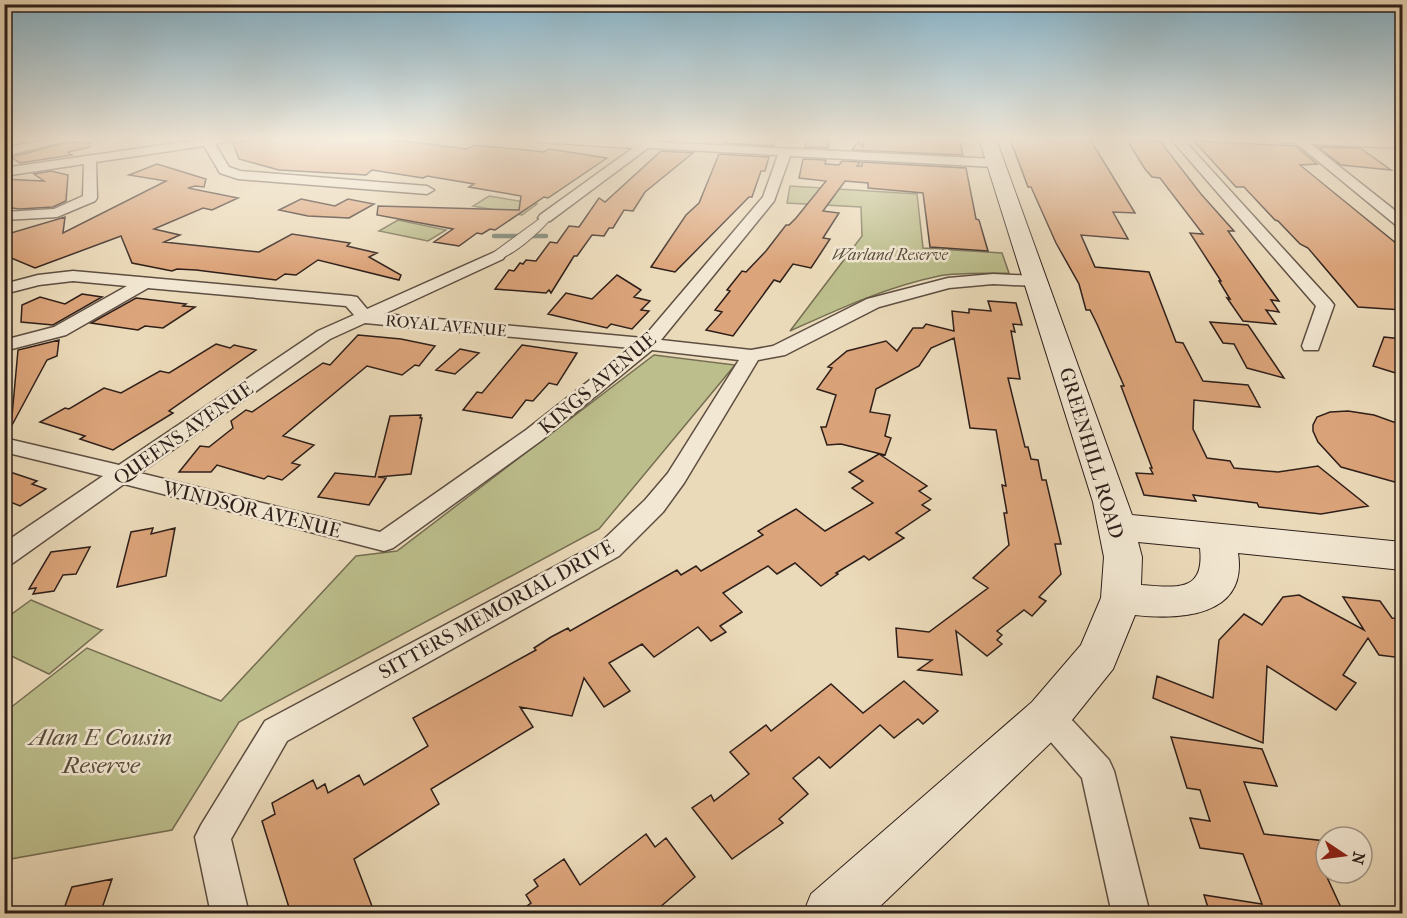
<svg xmlns="http://www.w3.org/2000/svg" width="1407" height="918" viewBox="0 0 1407 918" font-family="'IM FELL French Canon',serif">
	<style>
		.green { fill: #bcbe8c; stroke: #756e53; stroke-width: 1.5 }
		.lines { fill: none; stroke-linecap: round; stroke-linejoin: round }
		.stream { stroke: #6e7d70; stroke-width: 4.5 }
		.building { fill: #dca47a; stroke: #2e1f1a; stroke-width: 1.5 }
		.pedestrian-casing { stroke: #5d4e42; stroke-width: 2 }
		.minor-casing { stroke: #5d4e42; stroke-width: 3 }
		.secondary-casing { stroke: #2e1f1a; stroke-width: 2 }
		.pedestrian { fill: #f2e7d2; fill-rule: evenodd }
		.minor { fill: #f2e7d2; fill-rule: evenodd }
		.secondary { fill: #f2e7d2; fill-rule: evenodd }
		.labels { text-anchor: middle; stroke-width: 5; stroke-linejoin: round; paint-order: stroke }
		.far-park-label { font-size: 16px; font-style: italic; fill: #594f3c; stroke: #f2e7d2 }
		.far-street-label { font-size: 16px; fill: #2e1f1a; stroke: #f2e7d2 }
		.street-label { font-size: 20px; fill: #2e1f1a; stroke: #f2e7d2 }
		.near-park-label { font-size: 24px; font-style: italic; fill: #594f3c; stroke: #f2e7d2 }
	</style>
	<rect width="100%" height="100%" fill="#ebdab9"/>
	<filter id="stains"><feTurbulence type="fractalNoise" baseFrequency=".00333" numOctaves="4"/><feColorMatrix values="0 0 0 0 .2 0 0 0 0 .09 0 0 0 0 .02 0 0 0 .5 -.17"/></filter>
	<radialGradient id="worn" r=".72"><stop offset=".6" stop-color="#630" stop-opacity="0"/><stop offset="1" stop-color="#630" stop-opacity=".3"/></radialGradient>
	<path class="green" d="M790 186 917 194 923 248 1002 253 1009 273C986 274 961 272 939 276 886 287 839 309 790 331L862 236 861 207 787 203Z
		M489 196 537 204 522 215 473 206Z
		M398 220 446 230 428 241 379 231Z
		M654 355 735 365 599 529 239 722 172 830 5 860V712L87 648 221 701 356 556 397 551Z
		M31 600 101 630H102L49 674 5 653V619Z"/>
	<g class="lines">
		<path class="stream" d="M494 236H546"/>
	</g>
	<path class="building" d="M263 139H365L412 142 467 149 475 145 544 152 549 149 607 158 548 198 544 197 495 230 490 229 482 234 477 233 459 246 434 242 453 229 377 215 378 206 519 210 521 196 469 187 474 184 427 176 423 178 372 170 366 175 279 170 239 159 233 143Z
		M726 139H775L773 146 724 143Z
		M807 139 829 140 828 148 805 147Z
		M864 139H959L963 155 852 150 858 142 863 147Z
		M1010 139H1090L1135 213 1113 212 1128 239 1081 235 1095 267 1149 272 1176 342 1183 343 1203 381 1248 385 1260 407 1194 400 1193 429 1207 458 1230 461 1234 468 1278 472 1318 466 1368 506 1321 514 1259 507 1257 503 1193 495 1196 501 1144 495 1136 473 1153 474 1150 468H1152L1121 386H1124L1097 324 1090 310H1086L1079 284 1056 243 1031 187H1028Z
		M1126 139 1160 141 1201 194 1234 231H1228L1279 301 1271 300 1279 312 1266 310 1276 324 1243 321 1227 298 1230 299 1219 281H1221L1190 233 1203 234 1160 178 1152 177 1145 169Z
		M1194 141 1296 146 1317 164 1300 165 1402 248V310L1358 307 1308 248 1300 244 1278 221 1275 220 1244 187H1236Z
		M69 142 90 143V147L68 152 72 155 20 163 11 157Z
		M1318 147 1360 148 1391 170 1341 165Z
		M661 151 693 153 645 192 633 211 624 210 613 228H609L604 236 592 235 577 256H574L551 293 549 290 546 293 495 289 509 270 514 271 520 263 523 264 526 260 536 261 550 242 557 243 569 226 579 227 599 198 605 202Z
		M719 154 769 157 765 171H761L752 197H749L675 272 651 267 686 215 699 203Z
		M803 159 826 160 825 164 839 165 842 161 860 162 857 166H862V162L966 168 976 219 979 220 988 251 930 247 923 193 868 188V183L845 181 823 211 839 213 823 238 830 239 811 268 793 264 780 282 774 280 733 336 706 330 722 312 715 310 730 291 727 290 742 271 746 272 766 251 786 225H789L796 218 826 181 799 178Z
		M157 164 206 179 204 187 195 186 188 188 238 198 212 210 203 208 154 229 180 235 164 242 259 252 292 234 350 243 347 246 377 253 369 257 401 275 399 280 318 260 296 275 285 274 276 280 196 270 177 269 172 271 132 263 121 236 35 268 4 255V235L65 217 63 233 166 181 129 175Z
		M51 171 68 175 66 201 53 207 20 209 4 207V179L44 181 34 174Z
		M301 199 335 206 348 199 374 204 349 218 308 216 279 210Z
		M617 275 641 290 634 297 650 301 641 310 649 311 632 329 611 324 607 328 548 314 566 293 592 299Z
		M82 294 102 297 53 325 21 322 22 305 40 297 65 304Z
		M136 298 186 304 183 306 195 307 163 328 145 326 138 330 91 323Z
		M988 301 1016 303 1022 325 1013 324 1015 332 1011 331 1020 379 1008 378 1025 447H1028L1031 459 1038 460 1042 480H1046L1061 544H1055L1061 574 1039 597 1046 601 1032 616 1024 610 997 631 1002 635 997 640 1002 644 987 656 956 631 962 675 918 670 932 660 898 657 896 628 929 632 988 588 973 578 1009 545 1004 513H1007L1002 485 1006 486 996 430 970 428 954 338 931 348 919 366 876 389 870 412 890 415 885 436 891 438 885 455 841 444 827 445 821 427H826L836 395 817 389 832 368 828 367 847 351 886 341 897 351 913 328H923L926 324 954 331 952 311 969 313V309L991 311Z
		M1210 322 1248 325 1284 378 1247 368 1234 344 1223 343Z
		M358 335 401 339 435 346 419 366 415 365 402 375 367 366 283 436 314 445 292 463 300 465 282 480 268 476 264 479 217 465 211 472H179L200 446 209 447 233 428 231 421 246 410 252 412 323 363 330 365Z
		M1384 337 1402 339V375L1373 366Z
		M59 340 57 356 47 360 11 427 18 350Z
		M216 344 230 348 234 345 256 350 169 411 173 413 113 450 80 439 85 436 40 422 65 408 69 409 104 388 121 393 160 371 169 373Z
		M522 345 577 353 557 385 549 383 533 401 526 400 512 418 463 410 477 392 482 393Z
		M460 349 479 353 455 374 436 370Z
		M1348 411 1374 415 1402 425V484L1341 467 1318 442 1313 431V425L1317 417 1330 412Z
		M421 415 420 418H422L411 474 378 477 386 478 369 505 318 497 335 473 375 477 390 416Z
		M879 454 927 486 919 491 931 499 922 505 930 510 896 533 904 538 869 560 864 556 836 573 838 574 821 586 795 563 777 574 768 566 723 593 742 612 720 626 726 632 711 641 698 627 654 657 642 644 609 663 630 691 604 707 584 678 572 716 520 707 533 727 431 789 439 804 354 859 375 914H291L262 821 275 814 272 803 313 780 317 789 325 784 328 793 359 775 364 785 428 746 413 718 536 650 534 648 551 637 568 628 570 631 677 570 681 575 696 566 701 571 763 535 758 531 796 509 825 531 873 503 852 488 863 481 849 472Z
		M4 470 37 481 32 484 46 489 20 506 13 503 4 509Z
		M153 528 151 534 175 528 166 576 117 587 131 532Z
		M90 547 76 574 63 575 54 591 33 594 36 588 29 589 51 552Z
		M1299 595 1364 630 1343 597 1380 601 1392 618 1402 619V658L1379 655 1368 638 1343 675 1356 683 1336 710 1267 666 1263 743 1153 698 1157 676 1213 698 1219 640 1244 614 1262 625 1283 597Z
		M904 681 938 711 923 724 918 719 894 738 880 725 830 768 819 757 793 778 808 794 779 819 783 823 732 859 692 808 711 795 714 801 749 774 730 752 766 725 771 731 831 684 863 713Z
		M1171 737 1262 749 1277 786 1244 782 1264 834 1326 841V875L1344 914H1266L1264 908 1263 914H1210L1204 895 1262 904 1243 854 1200 848 1190 818 1210 821 1200 790 1187 788Z
		M646 834 655 847 666 838 695 877 652 914H516L531 903 526 895 538 886 534 880 564 859 580 885Z
		M112 879 100 914H62L72 887Z"/>
	<g class="lines">
		<defs>
			<path id="pedestrian" d="M545 215 551 218C542 230 507 262 493 259L491 256 493 253Z"/>
			<path id="minor" d="M48 139H68L66 141 4 156V148Z
				M204 139H231L229 141 215 144 229 167 240 171 427 186 434 190 427 194 238 179 220 173 204 146 96 162 97 198 95 201 57 217 4 220V212L54 209 83 196 84 164 4 176V168Z
				M533 139 643 141 654 139 655 142 995 159 1001 163 995 167 790 156 774 201 661 340 751 350 773 346 867 299 948 278 993 274 1035 276 1043 281 1035 286 993 284 949 288 879 307 785 355 758 360 684 483 663 512 619 556 287 741 231 839 249 914H211L195 837 201 825 265 721 601 542 645 500 668 473 739 360 652 350 542 440 393 548 384 551 124 484 13 563 4 565V543L103 476 4 452V438L119 465 318 331 354 315 346 306 148 288 66 335 4 351V340L54 327 127 286 73 281 39 285 4 294V284L38 275 73 271 351 296 357 297 367 309 497 251 503 253 505 256 503 259 384 314 643 338 763 197 778 155 648 148 550 221 545 222 538 218 540 215 633 148 539 142ZM365 323 631 348 526 430 380 532 140 473 330 339Z
				M1171 139H1183L1331 301 1334 305 1318 350H1304L1302 346 1316 306Z
				M1273 139 1402 141V148L1311 144 1402 216V227L1397 226 1296 143 1279 142Z
				M1048 702 1059 706 1109 760 1114 771 1150 914H1112L1082 778 1037 726 1032 716 1037 706Z"/>
			<path id="secondary" d="M979 139H996L1132 515 1402 542V570L1238 553C1248 617 1180 620 1135 615L1113 669 1064 730 872 914H803L811 894 1032 702 1081 645 1101 598 1104 557 1093 502ZM1138 542 1200 548C1205 594 1175 587 1141 585L1142 557Z"/>
		</defs>
		<use href="#pedestrian" class="pedestrian-casing"/>
		<use href="#minor" class="minor-casing"/>
		<use href="#secondary" class="secondary-casing"/>
		<use href="#pedestrian" class="pedestrian"/>
		<use href="#minor" class="minor"/>
		<use href="#secondary" class="secondary"/>
	</g>
	<linearGradient id="sky" x2="0" y2="1"><stop stop-color="#88b7cf"/><stop offset="0.52" stop-color="#f6eee0"/><stop offset="1" stop-color="#f6eee0" stop-opacity="0"/></linearGradient>
	<rect width="1407" height="267" fill="url(#sky)"/>
	<g class="labels">
		<g class="far-park-label">
			<text x="890" y="260">Warland Reserve</text>
		</g>
		<g class="far-street-label">
			<text transform="translate(446 325) rotate(5)" y="6">ROYAL AVENUE</text>
		</g>
		<g class="street-label">
			<text transform="translate(597 383) rotate(-40)" y="7">KINGS AVENUE</text>
			<text transform="translate(183 433) rotate(-35)" y="7">QUEENS AVENUE</text>
			<text transform="translate(1092 453) rotate(73)" y="7">GREENHILL ROAD</text>
			<text transform="translate(252 509) rotate(14)" y="7">WINDSOR AVENUE</text>
			<text transform="translate(496 609) rotate(-29)" y="7">SITTERS MEMORIAL DRIVE</text>
		</g>
		<g class="near-park-label">
			<text x="101" y="745">Alan E Cousin<tspan x="101" dy="28">Reserve</tspan></text>
		</g>
	</g>
	<rect width="1407" height="918" fill="none" stroke="#ebdab9" stroke-width="24"/>
	<rect x="6" y="6" width="1395" height="906" fill="none" stroke="#2e1f1a" stroke-width="3"/>
	<rect x="12" y="12" width="1383" height="894" fill="none" stroke="#2e1f1a" stroke-width="1.5"/>
	<g transform="translate(1344 855) rotate(103)"><circle r="28" fill="#f2e7d2" stroke="#a49788" stroke-width="1.5"/>
	<path d="M0-4.5L10 22L0 15L-10 22Z" fill="#8f2418"/>
	<text y="-9" font-size="16" font-weight="bold" text-anchor="middle" fill="#2e1f1a">N</text>
	</g>
	<rect width="100%" height="100%" filter="url(#stains)"/>
	<rect width="100%" height="100%" fill="url(#worn)"/>
</svg>
